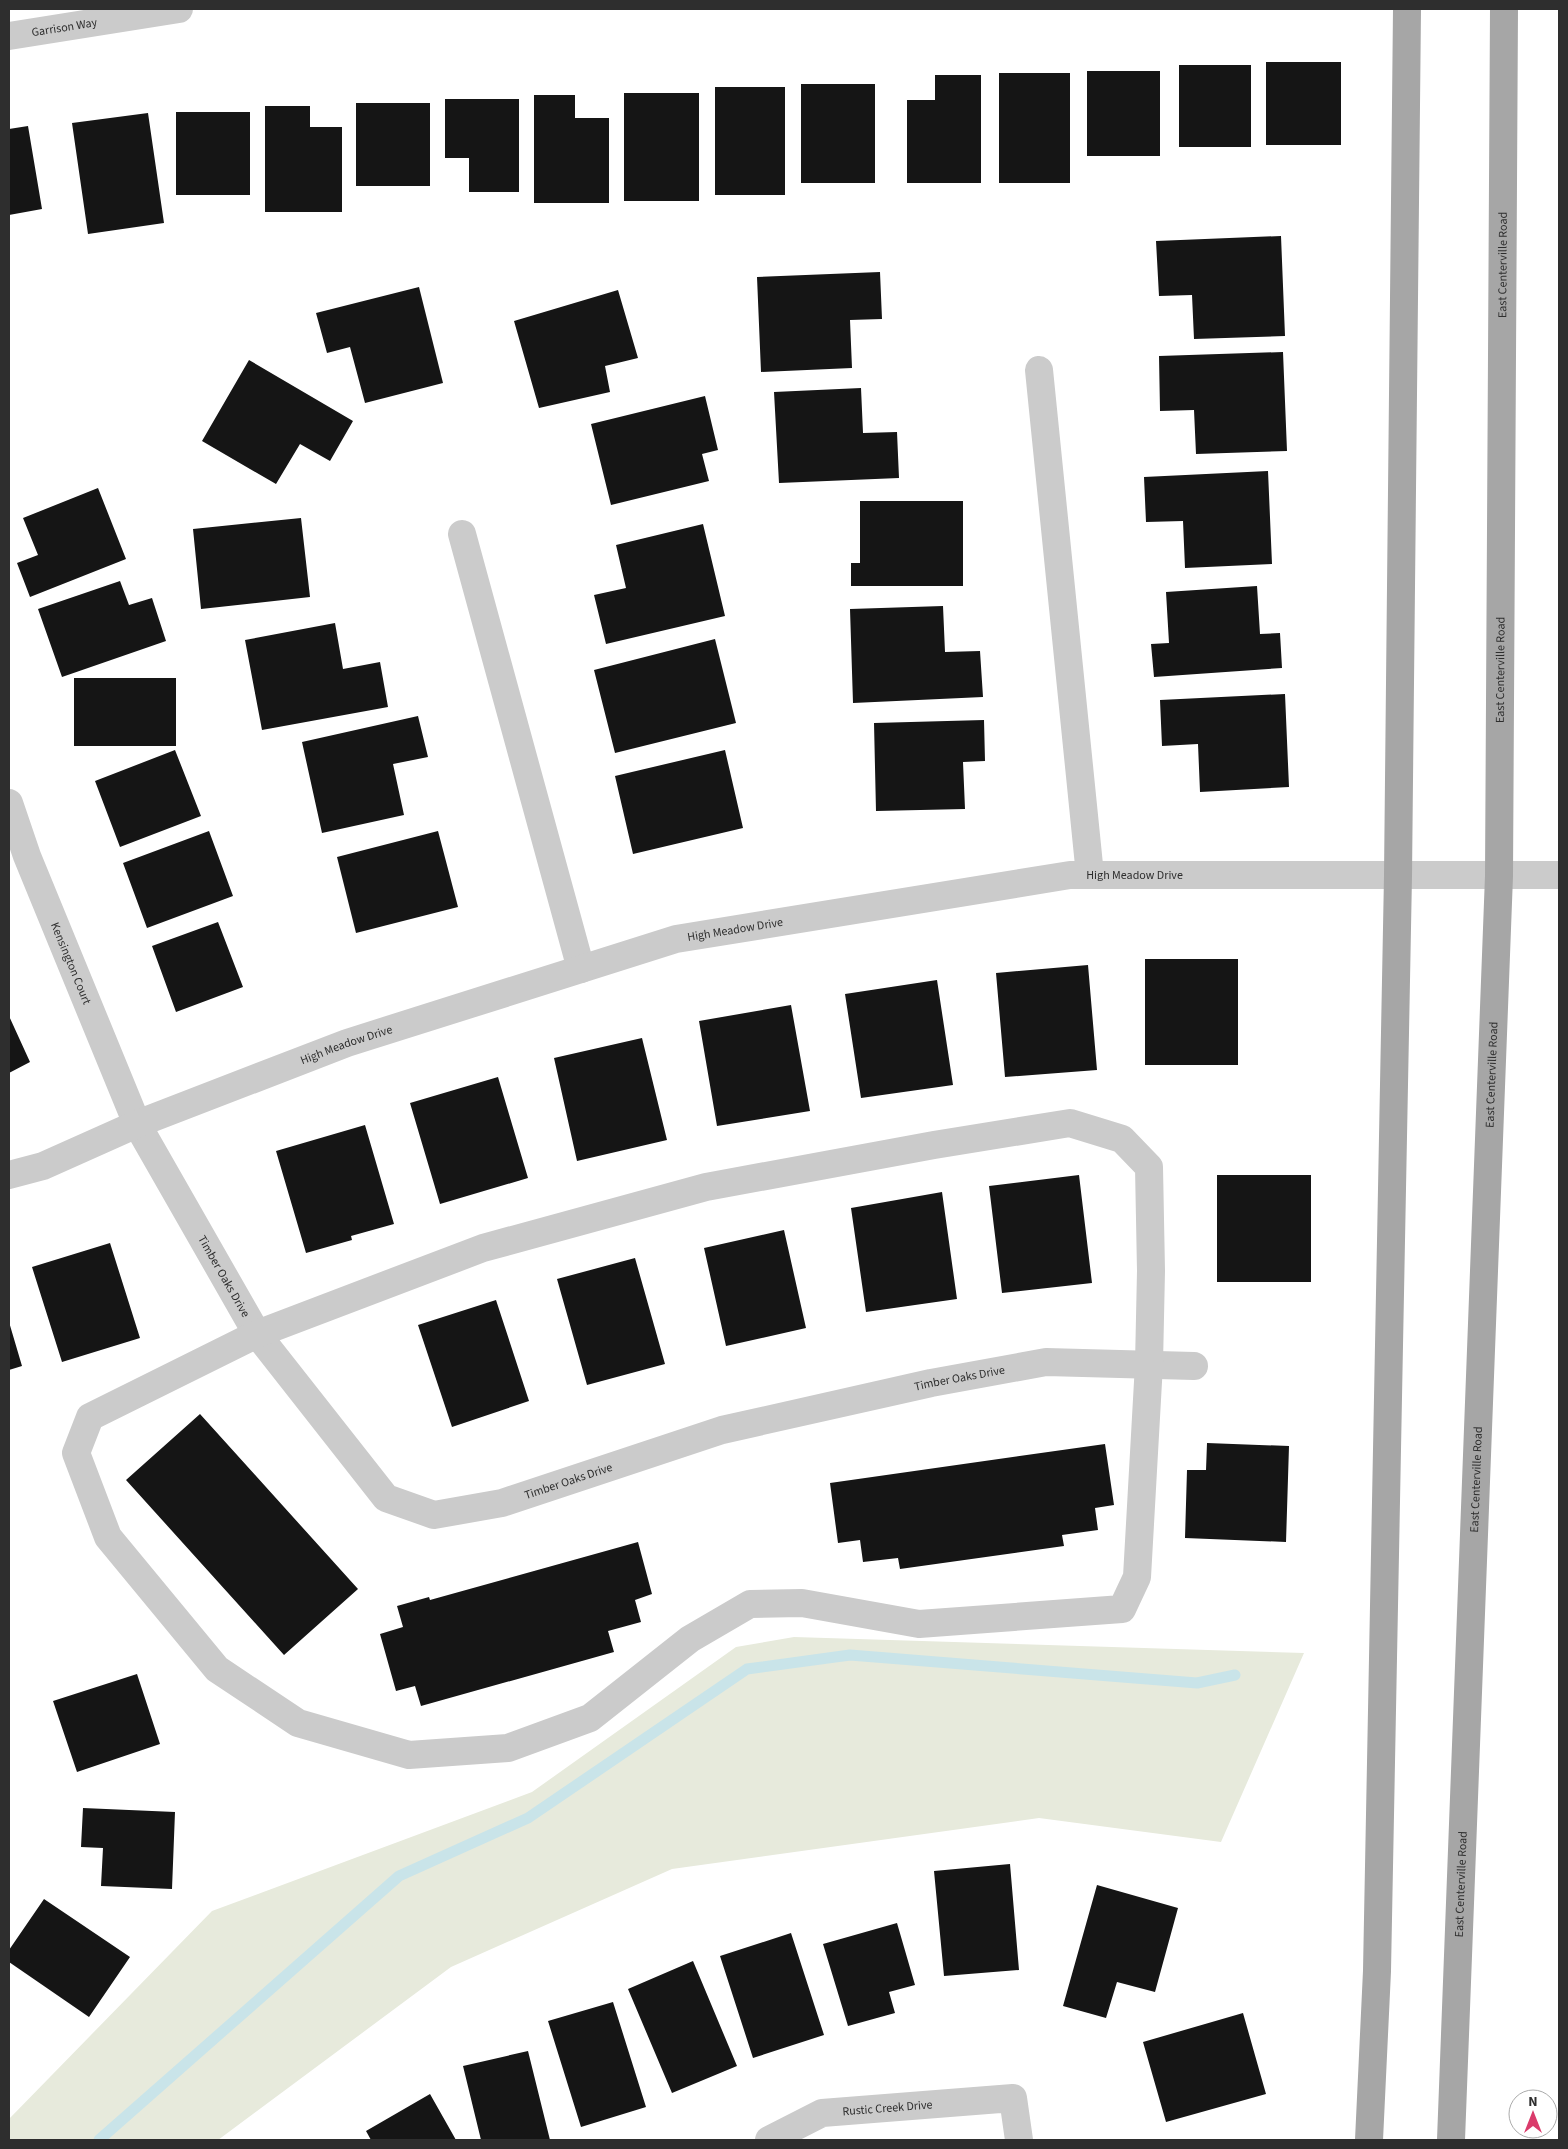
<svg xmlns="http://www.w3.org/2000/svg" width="1568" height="2149" viewBox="0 0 1568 2149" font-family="'Source Sans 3',sans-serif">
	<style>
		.green { fill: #e7eadc }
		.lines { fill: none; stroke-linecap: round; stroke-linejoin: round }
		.stream { stroke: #c9e4e9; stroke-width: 11 }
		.building { fill: #151515 }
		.minor { stroke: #cbcbcb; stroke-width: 28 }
		.major { stroke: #a6a6a6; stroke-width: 28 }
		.labels { text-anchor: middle; stroke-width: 5; stroke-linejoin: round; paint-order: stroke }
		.street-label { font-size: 12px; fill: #2e2e2e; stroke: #fff }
	</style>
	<rect width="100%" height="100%" fill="#fff"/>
	<path class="green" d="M794 1637 1304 1653 1221 1842 1039 1818 672 1869 451 1967 218 2140H9V2119L212 1911 532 1792 736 1647Z"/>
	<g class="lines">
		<path class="stream" d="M99 2140 399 1876 528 1818 747 1669 850 1655 1197 1683 1235 1675"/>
	</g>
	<path class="building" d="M1266 62H1341V145H1266Z
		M1179 65H1251V147H1179Z
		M1087 71H1160V156H1087Z
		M999 73H1070V183H999Z
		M935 75H981V183H907V100H935Z
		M801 84H875V183H801Z
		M715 87H785V195H715Z
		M624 93H699V201H624Z
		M534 95H575V118H609V203H534Z
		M445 99H519V192H469V158H445Z
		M356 103H430V186H356Z
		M265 106H310V127H342V212H265Z
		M176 112H250V195H176Z
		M148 113 164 223 88 234 72 123Z
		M28 126 42 209 9 215V129Z
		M1281 236 1285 336 1194 339 1192 295 1159 296 1156 241Z
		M880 272 882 319 850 320 852 368 761 372 757 277Z
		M419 287 443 383 365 403 350 347 327 353 316 313Z
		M618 290 638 358 605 366 610 392 539 408 514 321Z
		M1283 352 1287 451 1196 454 1194 410 1160 411 1159 356Z
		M249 360 353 421 330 461 300 444 276 484 202 441Z
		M861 388 863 433 897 432 899 478 779 483 774 392Z
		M705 396 718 450 702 454 709 481 611 505 591 424Z
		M1268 471 1272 564 1185 568 1183 521 1146 522 1144 477Z
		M98 488 126 559 30 597 17 563 38 555 23 518Z
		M860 501H963V586H851V563H860Z
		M301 518 310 597 201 609 193 529Z
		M703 524 725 616 606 644 594 595 626 588 616 545Z
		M120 581 129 605 152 598 166 641 62 677 38 609Z
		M1257 586 1260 634 1280 633 1282 668 1154 677 1151 644 1169 643 1166 592Z
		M943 606 945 652 980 651 983 697 853 703 850 609Z
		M335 623 343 669 380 662 388 707 262 730 245 640Z
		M715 639 736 723 615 753 594 670Z
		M74 678H176V746H74Z
		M1285 694 1289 787 1200 792 1198 744 1162 746 1160 700Z
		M418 716 428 757 393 764 404 815 322 833 302 742Z
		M984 720 985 761 963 762 965 809 876 811 874 723Z
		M175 750 201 816 120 847 95 781Z
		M725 750 743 828 633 854 615 776Z
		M209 831 233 896 147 928 123 863Z
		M438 831 458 907 356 933 337 857Z
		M218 922 243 987 176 1012 152 946Z
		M1145 959H1238V1065H1145Z
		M1088 965 1097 1070 1005 1077 996 973Z
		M937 980 953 1085 861 1098 845 994Z
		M791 1005 810 1111 717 1126 699 1021Z
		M9 1016 30 1062 9 1073Z
		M642 1038 667 1140 577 1161 554 1058Z
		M498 1077 528 1178 440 1204 410 1103Z
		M365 1125 394 1224 351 1236 352 1240 306 1253 276 1151Z
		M1079 1175 1092 1283 1002 1293 989 1186Z
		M1217 1175H1311V1282H1217Z
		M942 1192 957 1299 866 1312 851 1208Z
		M784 1230 806 1328 726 1346 704 1248Z
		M110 1243 140 1338 62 1362 32 1267Z
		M635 1258 665 1364 587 1385 557 1279Z
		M496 1300 529 1401 452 1427 418 1325Z
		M9 1322 22 1366 9 1370Z
		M200 1414 358 1589 284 1655 126 1480Z
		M1207 1443 1289 1446 1286 1542 1185 1538 1187 1470H1206Z
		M1105 1444 1114 1505 1095 1508 1098 1530 1062 1535 1064 1546 900 1569 898 1558 863 1562 860 1540 838 1543 830 1483Z
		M638 1542 652 1594 635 1600 641 1622 608 1631 614 1652 421 1706 415 1686 396 1691 380 1634 403 1627 397 1606 429 1597 430 1600Z
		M137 1674 160 1744 77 1772 53 1701Z
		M83 1808 175 1812 172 1889 101 1886 103 1848 81 1847Z
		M1010 1864 1019 1970 944 1976 934 1871Z
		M1097 1885 1178 1908 1155 1992 1117 1982 1106 2018 1063 2006Z
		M44 1899 130 1957 89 2017 9 1962V1950Z
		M897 1923 915 1985 889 1992 895 2013 848 2026 823 1944Z
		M791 1933 824 2035 753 2058 720 1956Z
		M693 1961 737 2066 672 2093 628 1989Z
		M613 2002 646 2107 581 2127 548 2021Z
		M1243 2013 1266 2094 1166 2122 1143 2042Z
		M528 2051 550 2140H481L463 2066Z
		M430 2094 456 2140H371L366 2131Z"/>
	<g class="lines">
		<g class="minor">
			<path id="s1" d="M9 36 179 9"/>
			<path d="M1039 370 1090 875"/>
			<path d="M462 534 581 969"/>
			<path id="s2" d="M9 803 27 856 137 1124 257 1334 386 1498 434 1515 502 1503 722 1430 931 1383 1046 1362 1194 1366"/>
			<path d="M1070 1123 1122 1139 1149 1167 1151 1271 1149 1364 1137 1577 1122 1609 919 1624 802 1603 750 1604 690 1639 590 1718 508 1748 409 1755 298 1723 217 1669 108 1537 76 1453 90 1417 257 1334 483 1248 706 1187 934 1145Z"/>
			<path id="s3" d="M9 1175 43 1166 137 1124 347 1043 676 939 1070 875H1559"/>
			<path id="s4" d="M769 2140 822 2113 1013 2098 1019 2140"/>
		</g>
		<g class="major">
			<path d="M1369 2140 1377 1971 1398 876 1407 9"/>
			<path id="s5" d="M1451 2140 1499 876 1504 9"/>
		</g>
	</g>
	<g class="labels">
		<g class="street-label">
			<text dy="4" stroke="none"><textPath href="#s1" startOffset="56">Garrison Way</textPath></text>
			<text dy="4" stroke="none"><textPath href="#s5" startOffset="1876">East Centerville Road</textPath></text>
			<text dy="4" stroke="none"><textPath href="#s5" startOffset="1471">East Centerville Road</textPath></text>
			<text dy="4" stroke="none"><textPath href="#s3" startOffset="1172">High Meadow Drive</textPath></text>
			<text dy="4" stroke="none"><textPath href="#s3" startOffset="768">High Meadow Drive</textPath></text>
			<text dy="4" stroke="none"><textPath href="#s2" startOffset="172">Kensington Court</textPath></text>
			<text dy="4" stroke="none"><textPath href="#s3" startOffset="362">High Meadow Drive</textPath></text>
			<text dy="4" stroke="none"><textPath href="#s5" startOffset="1066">East Centerville Road</textPath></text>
			<text dy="4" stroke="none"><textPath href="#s2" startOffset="521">Timber Oaks Drive</textPath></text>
			<text dy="4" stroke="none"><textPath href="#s2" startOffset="1391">Timber Oaks Drive</textPath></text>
			<text dy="4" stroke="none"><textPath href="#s5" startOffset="661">East Centerville Road</textPath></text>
			<text dy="4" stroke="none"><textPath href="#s2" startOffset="986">Timber Oaks Drive</textPath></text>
			<text dy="4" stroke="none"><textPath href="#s5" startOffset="256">East Centerville Road</textPath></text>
			<text dy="4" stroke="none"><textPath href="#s4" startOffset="125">Rustic Creek Drive</textPath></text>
		</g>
	</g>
	<rect width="1568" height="2149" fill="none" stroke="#2e2e2e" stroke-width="20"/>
	<g transform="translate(1533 2114)"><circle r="24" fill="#ffffff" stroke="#ababab"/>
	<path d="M0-4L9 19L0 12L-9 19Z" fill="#da3b6b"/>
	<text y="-8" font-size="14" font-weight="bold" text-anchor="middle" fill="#2e2e2e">N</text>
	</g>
</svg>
